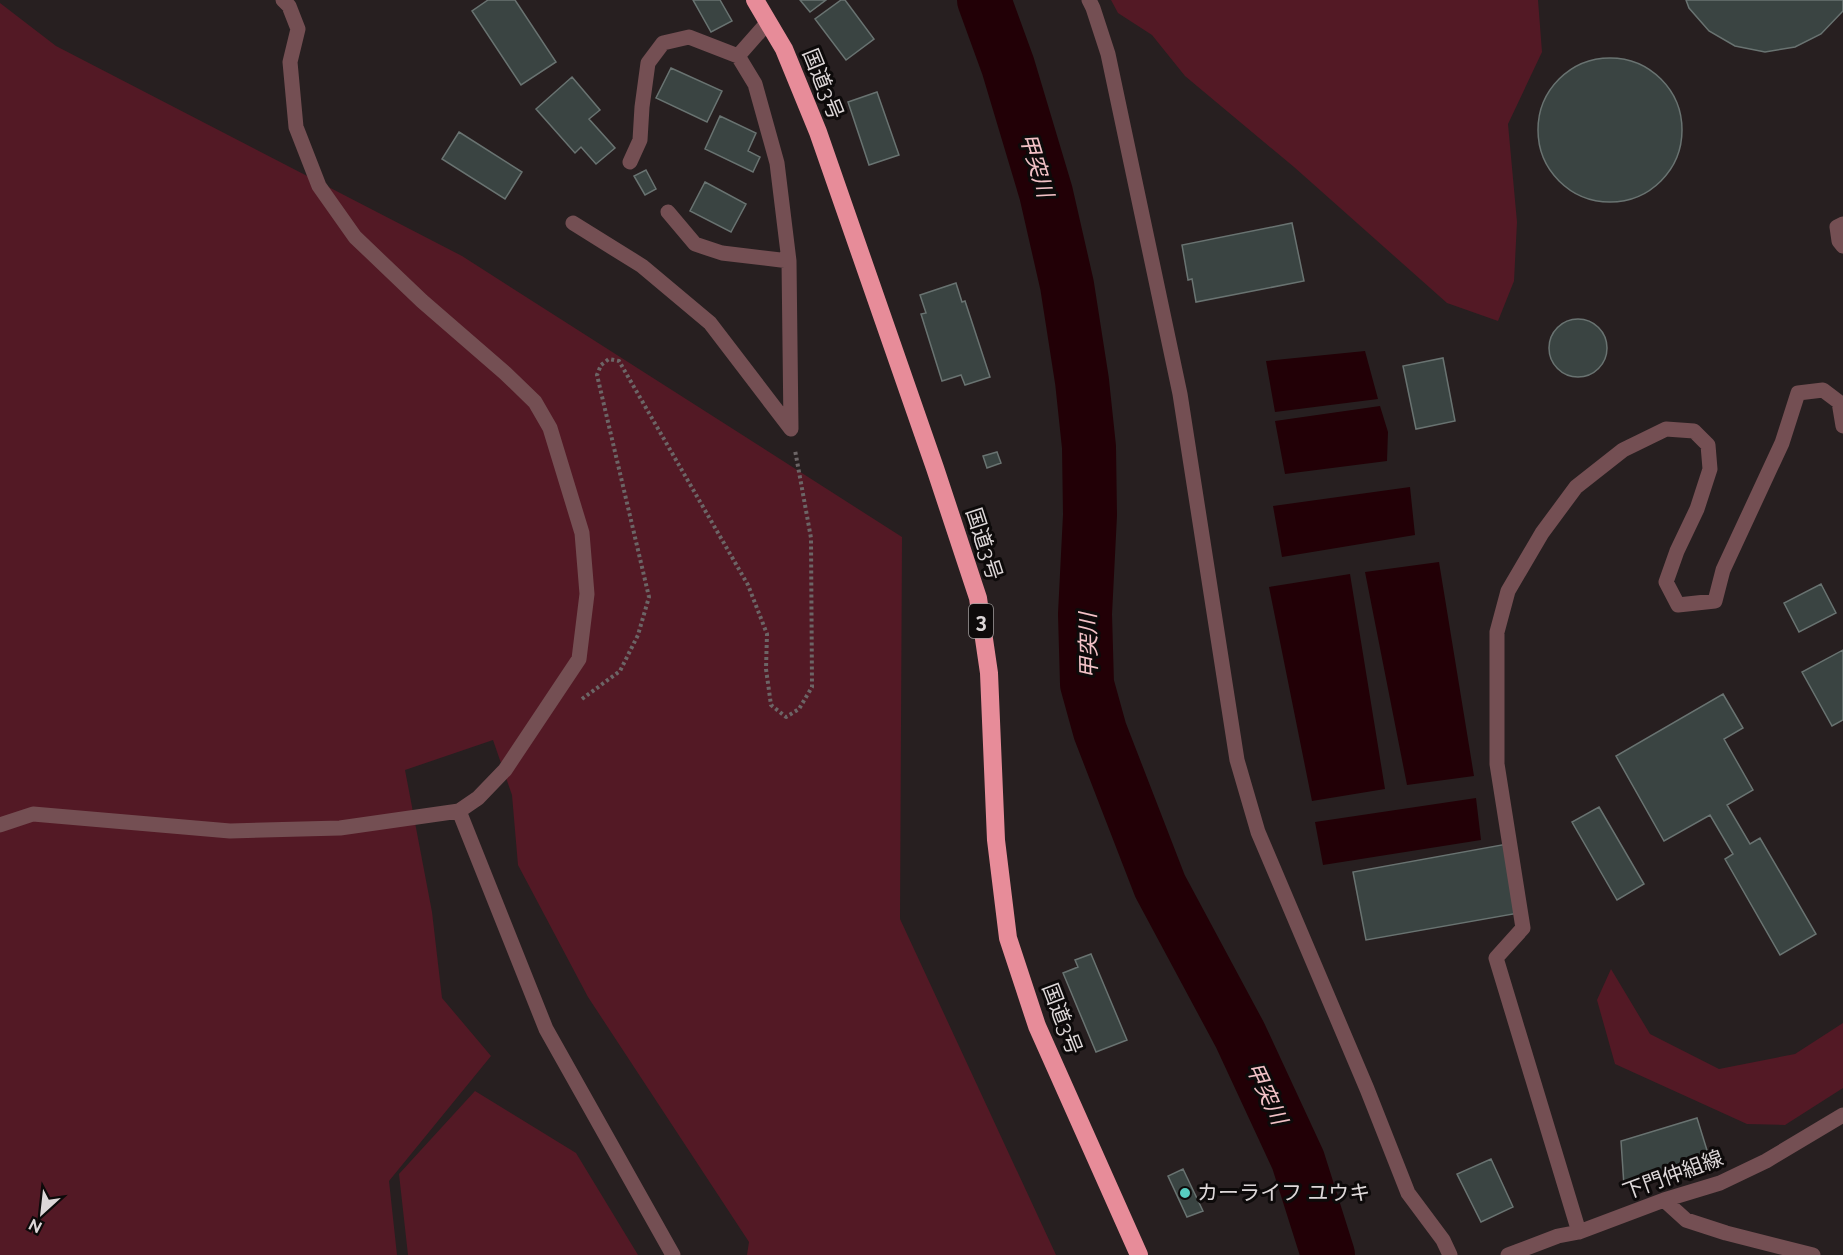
<svg xmlns="http://www.w3.org/2000/svg" width="1843" height="1255" viewBox="0 0 1843 1255" font-family="Raleway,'Noto Sans JP',sans-serif">
	<style>
		.green { fill: #531925 }
		.water { fill: #220006 }
		.lines { fill: none; stroke-linecap: round; stroke-linejoin: round }
		.river { stroke: #220006; stroke-width: 54 }
		.building { fill: #3a4442; stroke: #697371; stroke-width: 1.5 }
		.path { stroke: #6c6566; stroke-width: 4; stroke-dasharray: 3 3; stroke-linecap: butt }
		.minor { stroke: #744f53; stroke-width: 15 }
		.highway { stroke: #e78c99; stroke-width: 18 }
		.poi-dot { fill: #57cec1; stroke: #0d0a0a; stroke-width: 2 }
		.labels { text-anchor: middle; stroke-width: 6; stroke-linejoin: round; paint-order: stroke }
		.shield { fill: #0d0a0a; stroke: #9f9a9a; stroke-width: 1.5 }
		.shield-label { font-size: 20px; font-weight: bold; fill: #ddd7d8 }
		.street-label { font-size: 21px; fill: #ddd7d8; stroke: #0d0a0a }
		.poi-label { font-size: 21px; fill: #ddd7d8; stroke: #0d0a0a; text-anchor: start }
		.water-label { font-size: 22px; font-style: italic; fill: #f3c2c7; stroke: #0d0a0a }
	</style>
	<rect width="100%" height="100%" fill="#271f20"/>
	<path class="green" d="M1111 0H1538L1542 52 1508 124 1517 222 1514 281 1498 321 1447 303 1294 167 1185 76 1152 35 1118 13Z
		M0 3 56 46 462 256 902 537 900 919 1056 1255H747L749 1242 588 997 518 865 512 795 493 740 405 770 432 912 442 998 491 1056 389 1181 397 1255H0Z
		M1611 969 1650 1034 1719 1069 1795 1054 1843 1023V1088L1785 1125 1747 1124 1615 1064 1597 1000Z
		M475 1091 576 1153 638 1255H408L399 1174Z"/>
	<path class="water" d="M1365 351 1378 399 1275 412 1266 361Z
		M1380 406 1388 432 1387 461 1285 474 1275 421Z
		M1410 487 1415 535 1282 557 1273 506Z
		M1439 562 1474 776 1407 785 1365 572Z
		M1350 574 1385 789 1312 801 1269 587Z
		M1476 798 1481 840 1323 865 1315 822Z"/>
	<g class="lines">
		<path class="river" d="M984 0 1008 66 1046 193 1067 285 1082 381 1089 447 1090 515 1085 614 1087 684 1100 731 1160 886 1240 1035 1298 1160 1328 1255"/>
	</g>
	<path class="building" d="M488 0H515L556 62 521 85 472 11Z
		M693 0H720L732 21 711 32Z
		M800 0H826L810 12Z
		M841 0H845L874 39 846 60 815 19Z
		M1686 0H1843V11L1821 34 1795 47 1765 52 1735 46 1709 31 1689 8Z
		M1538 130a72 72 0 1 1 144 0a72 72 0 1 1-144 0Z
		M671 68 722 91 707 122 656 98Z
		M572 77 600 110 589 119 615 148 596 164 581 147 575 153 536 109Z
		M877 92 899 155 869 165 848 102Z
		M720 116 756 133 748 151 760 157 753 172 705 149Z
		M459 132 522 172 505 199 442 159Z
		M646 170 656 189 645 195 634 176Z
		M705 182 746 204 731 232 690 211Z
		M1292 223 1304 281 1196 302 1192 279 1188 280 1182 245Z
		M956 283 962 302 965 301 990 377 965 385 961 375 942 381 921 314 926 313 920 295Z
		M1549 348a29 29 0 1 1 58 0a29 29 0 1 1-58 0Z
		M1443 358 1455 421 1416 429 1403 366Z
		M997 452 1001 463 987 468 983 456Z
		M1821 584 1836 613 1799 632 1784 603Z
		M1843 650V720L1832 726 1802 672Z
		M1723 694 1743 728 1724 739 1753 790 1727 805 1750 844 1760 838 1816 934 1780 955 1725 859 1733 854 1710 815 1664 841 1616 756Z
		M1599 807 1644 884 1617 900 1572 822Z
		M1507 844 1519 913 1366 940 1353 872Z
		M1091 954 1127 1040 1096 1052 1063 973 1078 967 1075 960Z
		M1697 1118 1710 1160 1624 1186 1621 1141Z
		M1491 1159 1513 1207 1481 1222 1457 1174Z
		M1183 1169 1203 1211 1187 1217 1168 1176Z"/>
	<g class="lines">
		<path class="path" d="M582 699 620 671 638 635 649 597 597 375 601 365 609 359 619 361 748 585 767 634 766 669 771 705 786 717 799 709 812 687 811 538 795 450"/>
		<path class="minor" d="M1089 0 1093 8 1108 54 1180 394 1237 760 1258 832 1367 1089 1408 1193 1443 1240 1450 1255
			M630 162 640 140 642 107 648 63 663 43 689 37 738 56 768 22
			M668 212 695 244 722 253 789 261
			M573 223 642 266 710 323 791 429 789 261 777 163 755 84 738 56
			M1843 224 1837 227 1839 241 1843 246
			M459 811 546 1029 673 1255
			M0 825 33 814 230 831 340 828 459 811 478 798 505 770 579 659 587 594 582 533 550 428 535 402 505 373 422 301 355 237 319 186 296 127 290 62 298 29 289 6 283 0
			M1664 1200 1686 1220 1726 1233 1813 1255
			M1579 1232 1496 958 1523 928 1497 764V632L1508 591 1542 533 1576 487 1623 450 1666 429 1694 431 1708 445 1710 469 1697 509 1677 551 1666 582 1678 605 1715 601 1723 570 1782 443 1798 393 1823 390 1839 402 1843 426
			M1508 1255 1558 1236 1579 1232 1664 1200 1720 1183 1766 1161 1843 1115"/>
		<path class="highway" d="M755 0 784 49 818 132 935 468 978 598 989 673 996 840 1008 938 1037 1026 1139 1255"/>
	</g>
	<circle class="poi-dot" cx="1185" cy="1193" r="6"/>
	<g class="labels">
		<rect class="shield" x="969" y="604" width="24" height="34" rx="4.5"/>
		<g class="shield-label">
			<text x="981" y="628">3</text>
		</g>
		<g class="street-label">
			<text transform="translate(823 84) rotate(68)" y="7">国道3号</text>
			<text transform="translate(984 544) rotate(72)" y="7">国道3号</text>
			<text transform="translate(1062 1019) rotate(69)" y="7">国道3号</text>
			<text transform="translate(1673 1175) rotate(-20)" y="7">下門仲組線</text>
		</g>
		<g class="poi-label">
			<text x="1197" y="1200">カーライフ ユウキ</text>
		</g>
		<g class="water-label">
			<text transform="translate(1037 165) rotate(73)" y="8">甲突川</text>
			<text transform="translate(1088 646) rotate(-91)" y="8">甲突川</text>
			<text transform="translate(1267 1093) rotate(65)" y="8">甲突川</text>
		</g>
	</g>
	<g transform="translate(42 1213) rotate(207)" stroke="#0d0a0a" stroke-width="4.5" paint-order="stroke">
	<path d="M0-4.5L10 22L0 15L-10 22Z" fill="#ddd7d8"/>
	<text y="-9" font-size="16" font-weight="bold" text-anchor="middle" fill="#ddd7d8">N</text>
	</g>
</svg>
